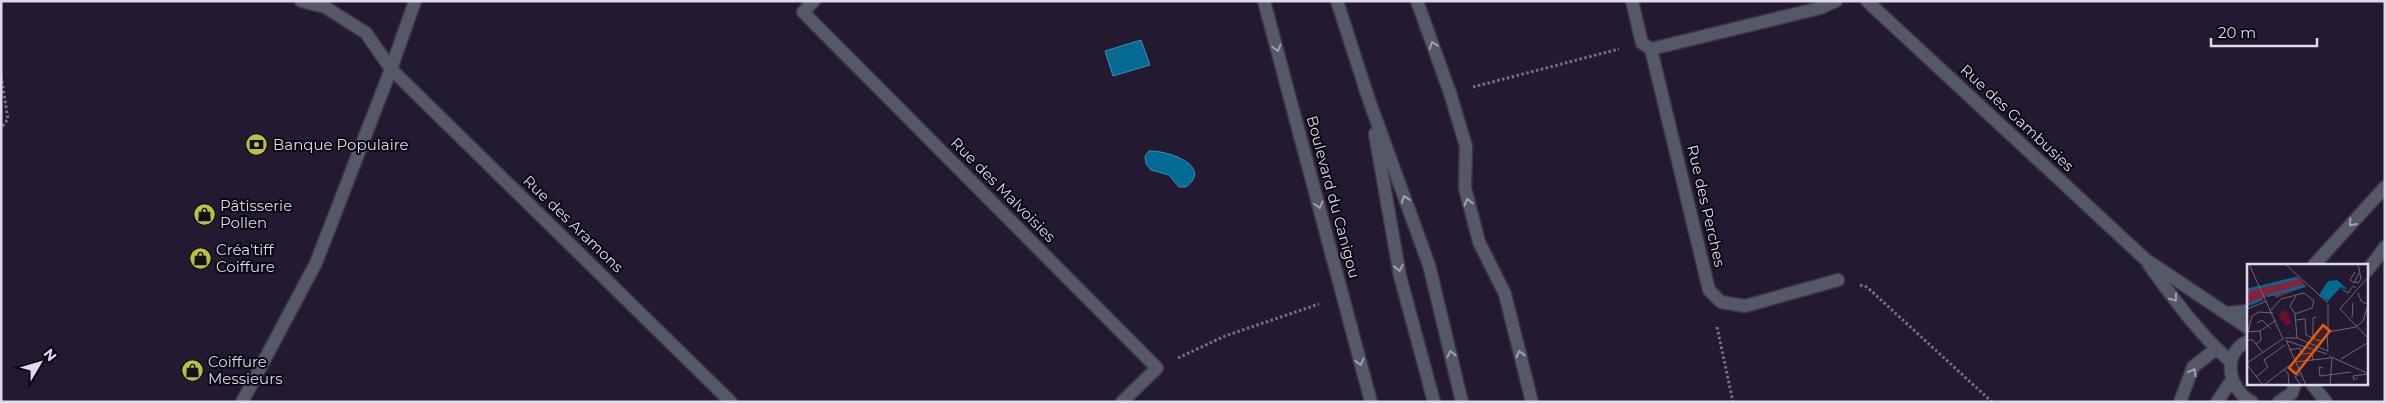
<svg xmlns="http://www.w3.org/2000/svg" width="2386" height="403" viewBox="0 0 2386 403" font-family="Montserrat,sans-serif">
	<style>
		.water { fill: #026a93; stroke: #448cad }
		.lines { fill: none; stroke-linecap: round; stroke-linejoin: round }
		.minor-casing { stroke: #3d344b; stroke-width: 15 }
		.path { stroke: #787084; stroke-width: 3; stroke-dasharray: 2.5 2.5; stroke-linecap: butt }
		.minor { stroke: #545965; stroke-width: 12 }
		.oneway { stroke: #a0a0ae }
		.labels { text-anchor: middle; stroke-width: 4; stroke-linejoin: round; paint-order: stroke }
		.street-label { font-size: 15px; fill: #dfdaea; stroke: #0a0711 }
		.poi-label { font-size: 15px; fill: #dfdaea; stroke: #0a0711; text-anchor: start }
		.inset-river { fill: none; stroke: #026a93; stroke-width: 2.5 }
		.inset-road { fill: none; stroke: #6e667b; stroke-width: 1 }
		.view { fill: #e8590c; fill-opacity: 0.15; stroke: #e8590c; stroke-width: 2.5 }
		.inset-edge { fill: none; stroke: #dfdaea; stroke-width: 2.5 }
	</style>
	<rect width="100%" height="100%" fill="#231931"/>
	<path class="water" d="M1141 40 1150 65 1113 76 1105 51Z
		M1149 151C1167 150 1214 166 1186 187H1179L1169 175 1151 170 1146 164 1145 156Z"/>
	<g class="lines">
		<defs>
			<path id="minor" d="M301 1 325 7 366 33 391 69 731 402
				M814 1 803 12 1157 368 1122 402
				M1264 1 1371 402
				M1337 1 1369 100 1429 265 1462 402
				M1417 1 1450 93 1466 146 1465 188 1479 242 1505 294 1532 402
				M1632 1 1642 43 1651 49 1709 290 1721 302 1745 306 1838 280
				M1867 1 2145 259 2248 328
				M1651 49 1820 8 1836 1
				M1375 134 1400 276 1434 402
				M2149 265C2174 299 2199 334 2231 362
				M2313 266 2385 187
				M2367 271 2385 247
				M2226 313 2248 311
				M2248 341C2221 354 2228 389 2252 402
				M2312 384 2326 402
				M242 402 316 263 391 69 415 1
				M2180 402 2193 367 2216 349
				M2217 402 2231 381
				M2279 402 2292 393 2295 384"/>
		</defs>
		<use href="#minor" class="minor-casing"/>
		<path class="path" d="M1 76 8 119 1 128
			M1473 87 1619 49
			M1860 285 1867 287 1992 402
			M1717 327 1733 402
			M1178 358 1225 336 1319 304"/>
		<use href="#minor" class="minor"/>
	</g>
	<defs><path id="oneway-chevron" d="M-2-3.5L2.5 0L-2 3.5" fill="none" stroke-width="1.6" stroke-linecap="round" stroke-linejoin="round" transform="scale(1.25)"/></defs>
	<g class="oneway">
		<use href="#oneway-chevron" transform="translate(1433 45) rotate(-110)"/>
		<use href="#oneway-chevron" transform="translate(1277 48) rotate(75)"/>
		<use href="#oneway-chevron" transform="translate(1405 199) rotate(-110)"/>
		<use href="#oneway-chevron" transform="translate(1468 202) rotate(-104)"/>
		<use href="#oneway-chevron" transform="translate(1319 205) rotate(75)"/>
		<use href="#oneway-chevron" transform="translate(2352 223) rotate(132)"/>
		<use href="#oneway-chevron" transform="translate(1399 268) rotate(79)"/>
		<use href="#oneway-chevron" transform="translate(2174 298) rotate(53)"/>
		<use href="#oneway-chevron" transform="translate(1451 354) rotate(-103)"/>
		<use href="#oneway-chevron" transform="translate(1520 354) rotate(-104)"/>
		<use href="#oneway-chevron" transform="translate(1360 362) rotate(75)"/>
		<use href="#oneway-chevron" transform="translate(2193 372) rotate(-61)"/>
	</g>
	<defs>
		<symbol id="bank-disc" viewBox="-11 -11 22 22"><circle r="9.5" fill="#bcbf43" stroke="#0a0711"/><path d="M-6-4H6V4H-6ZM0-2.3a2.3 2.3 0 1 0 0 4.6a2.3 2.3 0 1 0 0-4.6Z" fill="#111"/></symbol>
		<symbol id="shop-disc" viewBox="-11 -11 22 22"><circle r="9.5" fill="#bcbf43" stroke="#0a0711"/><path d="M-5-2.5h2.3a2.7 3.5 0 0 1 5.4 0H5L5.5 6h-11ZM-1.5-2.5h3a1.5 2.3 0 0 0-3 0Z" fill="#111"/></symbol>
	</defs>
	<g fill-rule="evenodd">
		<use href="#bank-disc" x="244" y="132" width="25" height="25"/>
		<use href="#shop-disc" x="192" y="202" width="25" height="25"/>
		<use href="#shop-disc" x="188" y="246" width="25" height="25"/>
		<use href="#shop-disc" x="180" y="358" width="25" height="25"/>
	</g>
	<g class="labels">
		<g class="street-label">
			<text transform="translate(2017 118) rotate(43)" y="5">Rue des Gambusies</text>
			<text transform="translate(1003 190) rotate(45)" y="5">Rue des Malvoisies</text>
			<text transform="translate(1333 197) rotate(75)" y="5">Boulevard du Canigou</text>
			<text transform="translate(1706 206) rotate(77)" y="5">Rue des Perches</text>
			<text transform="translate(573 224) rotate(44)" y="5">Rue des Aramons</text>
		</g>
		<g class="poi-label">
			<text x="273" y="150">Banque Populaire</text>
			<text x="220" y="211">Pâtisserie<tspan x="220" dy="17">Pollen</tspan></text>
			<text x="216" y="255">Créa'tiff<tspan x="216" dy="17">Coiffure</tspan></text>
			<text x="208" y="367">Coiffure<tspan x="208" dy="17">Messieurs</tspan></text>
		</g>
	</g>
	<g transform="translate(2247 264)">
		<rect width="121" height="121" fill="#231931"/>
		<path d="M39 45 45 60 39 62 31 51Z" fill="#65122a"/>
		<path d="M51 13 59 22 29 34 26 30 0 41V25Z" fill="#82243d"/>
		<path d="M90 16 101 26 94 23 81 37 72 31 81 17Z" fill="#026a93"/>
		<path class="inset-river" d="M0 26 50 14M20 32 58 22M0 41 16 35"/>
		<path class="inset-road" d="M2 0 36 75M38 0 81 39M108 8 103 16 107 19 112 9M122 12 93 45 122 75M107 18 111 19 114 15 111 0M95 25 101 29 106 22 109 24M111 29 114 37 122 41M81 40V68M0 45 20 37M24 46 34 35 57 29 67 37 65 44M48 50 43 42 49 32M105 54 106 39M49 56 58 55 59 71 72 77 73 75M10 59 15 56 24 65M0 68 13 67 29 56M1 68 5 52 12 48 26 49M81 68 109 63 116 57 121 41M38 74H50L81 87 80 69M50 74 48 50 65 44M66 75V54L69 53M0 76H6L15 88M39 76 59 121M40 77 80 90M9 80 14 76 13 67M42 86 53 84 54 90 65 89 66 96M82 92 122 110M94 95 122 78M0 99 37 74M1 102 16 121M76 104 72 103 73 112 104 108M37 106 41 109 42 121M54 109 48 113 54 121M9 113 21 103 17 96 38 81M111 113 107 116 106 112 121 110M17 121 47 98 83 94M83 121 85 94"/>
		<path class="view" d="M76 61 83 67 49 110 42 104Z"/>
		<rect width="121" height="121" class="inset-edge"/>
	</g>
	<rect width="2386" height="403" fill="none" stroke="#dfdaea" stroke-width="5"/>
	<g transform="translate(40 363) rotate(52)" stroke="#0a0711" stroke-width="4" paint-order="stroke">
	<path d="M0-4L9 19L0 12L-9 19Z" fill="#dfdaea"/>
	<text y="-8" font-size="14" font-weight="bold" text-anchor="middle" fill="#dfdaea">N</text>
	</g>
	<path d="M2211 38v8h106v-8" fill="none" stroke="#dfdaea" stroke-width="2.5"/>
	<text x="2218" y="38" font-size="15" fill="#dfdaea" stroke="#0a0711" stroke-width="4" paint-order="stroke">20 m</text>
</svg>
